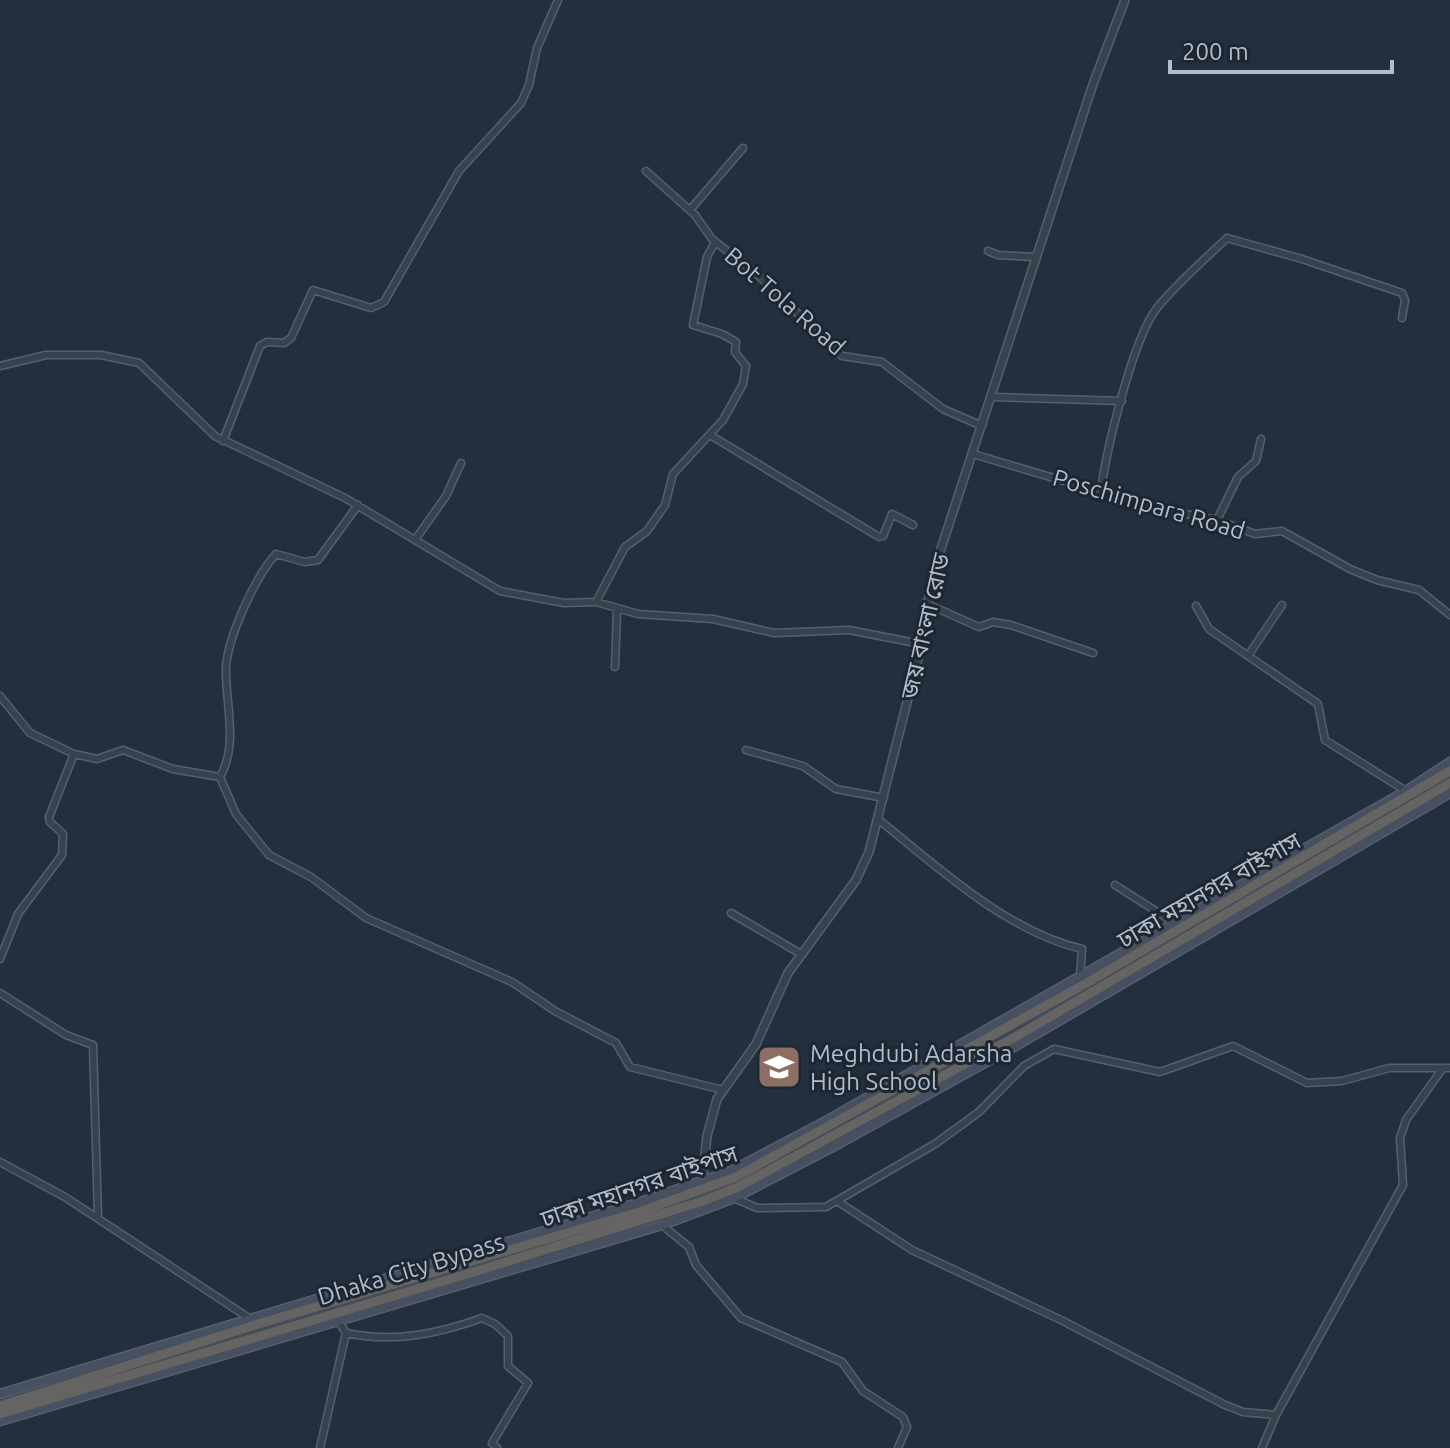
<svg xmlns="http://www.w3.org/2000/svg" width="1450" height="1448" font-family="Ubuntu,'Noto Sans Bengali',sans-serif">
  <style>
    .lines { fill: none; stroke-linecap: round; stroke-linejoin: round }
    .minor-casing { stroke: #565f6c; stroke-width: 9 }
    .tertiary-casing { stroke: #565f6c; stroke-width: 10 }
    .secondary-casing { stroke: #565f6c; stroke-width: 11 }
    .trunk-casing { stroke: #434c59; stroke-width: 12 }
    .minor { stroke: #38414e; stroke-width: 6 }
    .tertiary { stroke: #38414e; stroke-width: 7 }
    .secondary { stroke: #465061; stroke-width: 8 }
    .trunk { stroke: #656462; stroke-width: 9 }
    .labels { text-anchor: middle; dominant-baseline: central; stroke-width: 6; stroke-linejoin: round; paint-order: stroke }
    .street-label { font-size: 24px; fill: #b4bcc9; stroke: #1d2633 }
    .poi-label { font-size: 24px; fill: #b4bcc9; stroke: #1d2633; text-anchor: start }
  </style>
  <rect width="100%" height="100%" fill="#242f3e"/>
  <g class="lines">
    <g class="minor-casing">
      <path id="minor" d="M646 171 695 215 712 239 759 276 842 356 882 362 943 409 982 426
        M690 210 743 148
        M988 251 998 255 1036 257
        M0 366 46 355H101L139 363 215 436 345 498 500 591 564 603 596 602 638 614 713 619 774 633 849 630 921 644
        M993 397 1122 401
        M710 435 879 537 883 536 892 514 913 525
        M223 441 260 346 267 342 284 343 291 338 313 290 371 308 384 302 459 171 521 103 529 85 537 48 558 0
        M973 454 1155 508 1217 520 1255 534 1282 531 1350 569 1377 580 1419 590 1450 615
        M1101 491C1106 451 1133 338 1157 308 1175 285 1205 259 1227 238L1302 259 1402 293 1405 300 1402 318
        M1217 520 1238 477 1256 461 1261 439
        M415 540 446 496 461 463
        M596 602 625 547 647 531 665 505 673 474 723 420 743 384 746 366 735 352 736 342 722 334 693 325 707 257 715 242
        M925 603 979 627 993 622 1011 625 1093 653
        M1196 606 1209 629 1318 704 1325 740 1406 791
        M1248 656 1282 605
        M615 667 617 609
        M0 696 30 733 74 754 97 759 123 750 173 769 220 777 236 814 269 855 311 877 366 918 512 982 555 1011 616 1043 630 1067 723 1090
        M746 750 803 766 836 789 884 798
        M220 777C239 744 225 704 226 667 228 637 255 577 276 554L305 562 318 560 358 505
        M878 819C937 867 1008 932 1082 949L1080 976
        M1115 885 1173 922
        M731 913 801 954
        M0 959 18 914 62 855 63 834 50 822 49 817 74 754
        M0 993 66 1035 93 1045 98 1217
        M0 1162 65 1197 252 1320
        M734 1198 757 1208 826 1207 935 1144 979 1112 1024 1066 1054 1049 1160 1072 1233 1046 1307 1083 1342 1081 1389 1068H1450
        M837 1201 912 1250 1061 1320 1225 1405 1243 1412 1276 1415
        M662 1225 689 1247 696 1265 741 1318 842 1362 863 1391 903 1417 907 1427 898 1448
        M337 1319 346 1333C393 1343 438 1334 482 1318L495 1324 508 1336V1366L528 1383 492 1443 497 1448
        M320 1448 346 1333
        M1262 1448 1276 1415 1403 1185 1400 1138 1406 1120 1443 1068"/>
    </g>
    <g class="tertiary-casing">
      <path id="tertiary" d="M702 1183 707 1136 717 1099 756 1044 788 973 856 880 869 852 920 651 933 573 1093 84 1125 0"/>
    </g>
    <g class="secondary-casing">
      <path id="secondary" d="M0 1394 638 1203 731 1171 826 1121 1406 791 1450 762
        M0 1421 662 1225 734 1198 840 1143 1019 1044 1450 793"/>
    </g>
    <g class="trunk-casing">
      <path id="trunk" d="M0 1406 255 1325 642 1211 736 1177 1085 984 1450 771
        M0 1414 467 1274 700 1202 738 1187 1017 1036 1450 783"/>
    </g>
    <use href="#minor" class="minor"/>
    <use href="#tertiary" class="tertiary"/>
    <use href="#secondary" class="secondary"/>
    <use href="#trunk" class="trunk"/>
  </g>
  <defs>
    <g id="school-square" transform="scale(2.3)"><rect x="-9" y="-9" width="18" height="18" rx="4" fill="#8d6e63" stroke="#1d2633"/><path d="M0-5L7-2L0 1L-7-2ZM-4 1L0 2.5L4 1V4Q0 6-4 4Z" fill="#fff"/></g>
  </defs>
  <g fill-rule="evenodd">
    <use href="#school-square" x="779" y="1067"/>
  </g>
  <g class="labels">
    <g class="street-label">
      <text transform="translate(785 301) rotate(41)">Bot Tola Road</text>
      <text transform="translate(1149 504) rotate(16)">Poschimpara Road</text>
      <text transform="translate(925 626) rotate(-77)">জয় বাংলা রোড</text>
      <text transform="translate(1209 890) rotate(-30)">ঢাকা মহানগর বাইপাস</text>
      <text transform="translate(639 1186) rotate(-19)">ঢাকা মহানগর বাইপাস</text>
      <text transform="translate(411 1269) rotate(-17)">Dhaka City Bypass</text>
    </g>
    <g class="poi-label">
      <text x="810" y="1053">Meghdubi Adarsha<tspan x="810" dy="28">High School</tspan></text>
    </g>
  </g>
  <path d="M1170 60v12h222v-12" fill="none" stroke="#b4bcc9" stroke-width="4"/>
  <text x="1182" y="60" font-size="24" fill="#b4bcc9" stroke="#1d2633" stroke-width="6" paint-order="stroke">200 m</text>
</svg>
